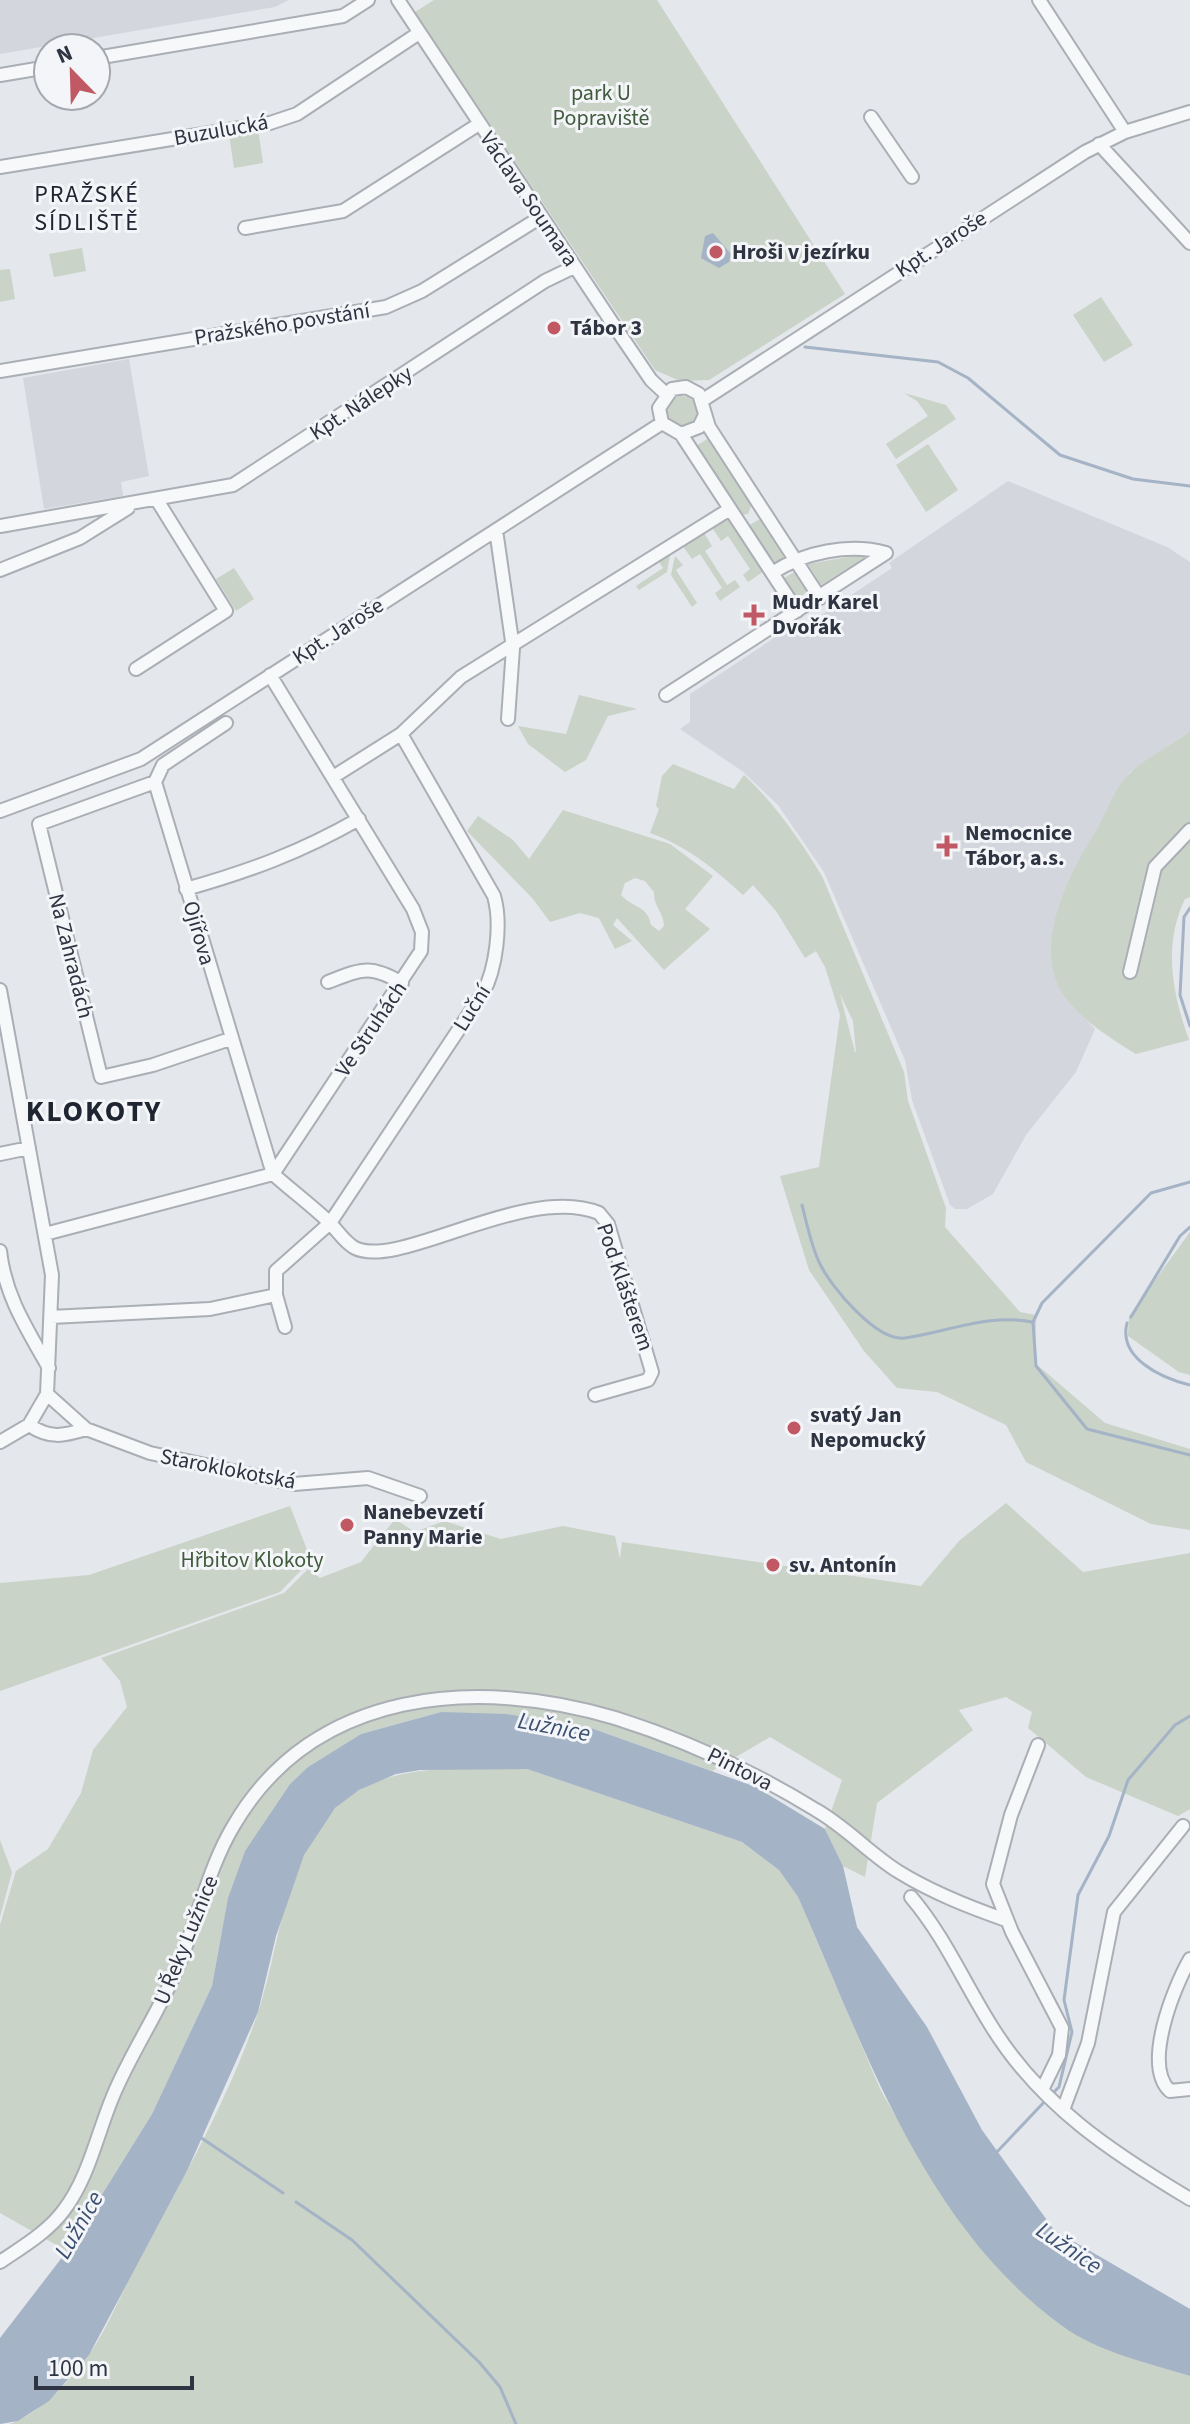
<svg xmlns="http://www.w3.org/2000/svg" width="1190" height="2424" font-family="'Source Sans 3',sans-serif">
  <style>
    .built { fill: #d3d6dc }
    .green { fill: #c9d3c7; fill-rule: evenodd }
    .water { fill: #a4b3c6 }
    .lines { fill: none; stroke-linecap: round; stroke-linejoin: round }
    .stream { stroke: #a4b3c6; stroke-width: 3 }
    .minor-casing { stroke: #aaaeb5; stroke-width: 16 }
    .minor { stroke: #f7f8f9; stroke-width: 12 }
    .poi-dot { fill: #c05963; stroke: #f4f5f8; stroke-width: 3 }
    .labels { text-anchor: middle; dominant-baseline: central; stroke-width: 6; stroke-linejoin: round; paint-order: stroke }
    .park-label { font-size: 22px; fill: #415b3d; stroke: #f4f5f8 }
    .street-label { font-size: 22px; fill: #2e3441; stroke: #f4f5f8 }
    .poi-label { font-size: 22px; font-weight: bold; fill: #2e3441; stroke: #f4f5f8; text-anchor: start }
    .neighbourhood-label { font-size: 24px; letter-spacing: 2px; fill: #202532; stroke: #f4f5f8 }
    .water-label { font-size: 24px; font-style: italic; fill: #3c5171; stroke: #f4f5f8 }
    .district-label { font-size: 30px; font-weight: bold; letter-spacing: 2px; fill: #202532; stroke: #f4f5f8 }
  </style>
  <rect width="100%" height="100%" fill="#e4e7eb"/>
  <path class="built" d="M0 0H289L275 7 0 54Z
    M129 359 149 476 121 482 123 496 44 509 23 378Z
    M1008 481 1167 547 1190 562V731L1129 773 1105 816 1065 997 1095 1029 1076 1072 1026 1135 993 1194 967 1209H955L950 1205 912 1100 905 1060 824 872 778 805 742 771 680 729 690 722V694L795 624 800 629 892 568 889 563Z"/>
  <path class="green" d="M434 0H657L845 294 709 380 680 381 655 370 415 12Z
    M258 129 263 163 234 168 229 134Z
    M82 248 86 271 54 277 49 254Z
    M10 269 15 299 0 302V270Z
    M1101 297 1133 345 1104 362 1073 315Z
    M904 393 946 405 956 419 896 459 886 444 928 416 917 401Z
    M667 411a15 15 0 1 1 30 0a15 15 0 1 1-30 0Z
    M710 437 752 503 748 514 741 515 695 447Z
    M928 444 958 490 926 512 896 465Z
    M728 515 764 571 748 582 743 575 750 569 728 536 721 541 711 526Z
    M762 518 785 554 782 560 770 564 746 527Z
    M703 531 712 546 705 551 727 585 735 580 740 587 720 601 715 593 722 588 700 554 692 559 682 545Z
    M865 554 868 555 821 585 808 564Z
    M670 555 667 572 639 590 636 586 663 568 658 560Z
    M675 556 683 565 676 570 697 603 692 607 671 575Z
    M234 568 254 599 236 611 216 579Z
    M796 571 807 591 798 600 781 580Z
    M579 695 637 709 608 716 586 760 565 772 528 744 518 726 566 734Z
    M1190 731V897L1185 899C1163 944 1172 993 1189 1040L1136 1054C1110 1038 1084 1022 1065 997 1030 949 1069 873 1096 831 1107 813 1114 788 1130 773 1148 756 1171 746 1190 731Z
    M673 764 734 789 744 775C775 804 800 840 822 876L904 1072 908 1101 946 1208 945 1227 1020 1312 1036 1315 1035 1363 1105 1423 1190 1449V1530L1151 1524 1026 1462 1006 1425 937 1392 897 1388 864 1351 809 1270 780 1176 819 1167 840 1015 825 967 816 951 805 958 776 911 753 885 743 895C715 869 687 846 650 833L659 809 656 806 662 776ZM840 994 853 1021 856 1052H855Z
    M563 810 670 844 713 876 685 909 710 929 664 970 617 918 613 925 632 941 615 949 599 918 580 913 550 922 533 899 467 831 478 816 513 840 529 859ZM635 878 645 881 654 892C653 906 664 913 664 926L659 931 651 925C648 906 633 908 621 895L625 883Z
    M1190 1232V1375L1179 1372 1128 1336 1129 1316Z
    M1006 1503 1083 1572 1190 1553V1809L1178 1816 1086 1777 1028 1728 1032 1712 1006 1697 959 1710 973 1730 877 1803 865 1877 843 1866 825 1829 842 1780 770 1737 712 1771 591 1728 441 1712 361 1734 308 1767 290 1784 245 1851 228 1899 212 1986 152 2114 67 2251 0 2213V1925L16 1871 48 1849 81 1793 93 1750 127 1707 120 1681 101 1658 284 1593 308 1569 320 1578 361 1562 395 1519 415 1532 444 1521 501 1539 563 1526 615 1536 620 1559 622 1542 921 1586 959 1541Z
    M290 1506 311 1560 280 1592 0 1691V1583L89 1575Z
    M466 1767 527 1769 742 1842 779 1870 798 1897 881 2091 944 2199 1128 2357 1190 2376V2424H10C42 2412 66 2384 87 2357 107 2331 120 2295 136 2266 179 2186 234 2090 261 2003 281 1939 285 1858 336 1807 372 1773 420 1770 466 1767Z
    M0 1840 12 1872 0 1917Z"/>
  <path class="water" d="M713 233 731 254 729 262 719 268 701 258 705 236Z
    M441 1712 506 1714 591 1728 756 1787 825 1829 843 1866 857 1927 927 2027 982 2130 1054 2230 1190 2309V2376C1148 2363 1097 2352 1061 2325 922 2223 865 2048 798 1897L779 1870 742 1842 527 1769 420 1770 396 1774 359 1790 335 1808 304 1855 276 1936 258 2012 187 2171 89 2355 49 2401 18 2421 0 2424V2338L67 2251 152 2114 212 1986 228 1898 245 1851 290 1784 308 1767 361 1734Z"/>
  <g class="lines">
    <path class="stream" d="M805 347 938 362 968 378 1060 455 1133 479 1190 486
      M1190 908 1184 917 1180 995 1190 1026
      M1190 1182 1151 1193 1042 1303 1033 1322 1036 1366 1087 1429 1190 1455
      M802 1205C807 1224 811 1246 820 1264 831 1287 877 1342 905 1338 947 1332 989 1313 1032 1322
      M1131 1317 1180 1236 1190 1227
      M1127 1323C1118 1358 1161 1378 1190 1385
      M1052 2094 1059 2087 1072 2032 1064 2000 1078 1895 1109 1836 1128 1780 1175 1725 1190 1716
      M200 2137 283 2193
      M995 2154 1047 2099
      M296 2202 352 2240 479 2362 500 2387 516 2424"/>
    <g class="minor-casing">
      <path id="minor" d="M398 0 617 330 651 380 666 394
        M1039 0 1125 132
        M96 58 343 16 368 0
        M0 75 48 67
        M871 117 912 177
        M1099 144 1190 243
        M0 167 270 123 297 114 419 33
        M245 228 343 211 479 124
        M0 371 386 307 422 291 541 217
        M703 400 1085 152 1125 132 1190 112
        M705 415 699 427 681 434 662 423 659 408 672 389 686 387 699 394 709 427 820 598
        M681 434 797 611
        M0 526 233 485 545 281 574 267
        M496 530 513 648 508 719
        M0 570 80 538 128 508
        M772 573C804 552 849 543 886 553
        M136 669 226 611 157 500
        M666 695 886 553
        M226 723 163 765 155 782 273 1174
        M333 777 401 734 461 677 730 509
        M155 782 39 824 101 1077 153 1065 230 1039
        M0 811 141 759 662 423
        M186 889C250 871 301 852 359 819
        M1130 972 1155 867 1190 830
        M328 982C362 969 370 964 402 983
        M0 990 52 1275 47 1394 29 1425 0 1442
        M0 1154 29 1148
        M273 1174C291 1190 311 1205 329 1222 337 1230 345 1243 355 1248 400 1270 526 1183 599 1213L608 1224 652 1372 648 1380 595 1395
        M45 1234 273 1174 421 951 422 932 413 909 270 675
        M0 1251C5 1296 27 1329 49 1368
        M276 1295 285 1327
        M51 1317 210 1309 276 1295V1271L330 1223 483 993C496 969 502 924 494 896L401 734
        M47 1394 86 1429 150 1453 294 1484 368 1478 420 1496
        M29 1425C50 1439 63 1436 86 1429
        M1038 1745 1011 1815 993 1884 1012 1932 1062 2028 1059 2055 1042 2090
        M911 1897C945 1937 964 1983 992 2027 1041 2106 1113 2153 1190 2199
        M1190 1959C1174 1987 1142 2065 1170 2091L1190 2089
        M1063 2110 1088 2043 1114 1912 1183 1826
        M0 2262C22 2247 48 2232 64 2210 89 2177 97 2134 113 2096 131 2052 160 2011 178 1966 198 1920 208 1868 234 1825 314 1688 478 1677 615 1718 685 1740 754 1772 816 1810 846 1827 870 1854 899 1872 933 1893 969 1907 1006 1920"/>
    </g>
    <use href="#minor" class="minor"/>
  </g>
  <g class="poi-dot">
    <circle cx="716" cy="252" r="8"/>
    <circle cx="554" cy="328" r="8"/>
    <path d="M750 603h8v8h8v8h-8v8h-8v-8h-8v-8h8z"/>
    <path d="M943 834h8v8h8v8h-8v8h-8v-8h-8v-8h8z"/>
    <circle cx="794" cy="1428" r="8"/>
    <circle cx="347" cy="1525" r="8"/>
    <circle cx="773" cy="1565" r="8"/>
  </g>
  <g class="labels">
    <g class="park-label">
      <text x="601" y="93">park U<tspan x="601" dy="25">Popraviště</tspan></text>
      <text x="252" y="1560">Hřbitov Klokoty</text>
    </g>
    <g class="street-label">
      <text transform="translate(221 130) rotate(-10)">Buzulucká</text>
      <text transform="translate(529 199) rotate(56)">Václava Soumara</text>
      <text transform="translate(941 244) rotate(-33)">Kpt. Jaroše</text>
      <text transform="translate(282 324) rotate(-9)">Pražského povstání</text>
      <text transform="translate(361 403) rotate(-33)">Kpt. Nálepky</text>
      <text transform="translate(338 631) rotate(-33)">Kpt. Jaroše</text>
      <text transform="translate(199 933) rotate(74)">Ojířova</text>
      <text transform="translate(71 956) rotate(76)">Na Zahradách</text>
      <text transform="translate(472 1008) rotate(-58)">Luční</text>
      <text transform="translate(371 1029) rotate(-56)">Ve Struhách</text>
      <text transform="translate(625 1287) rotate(71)">Pod Klášterem</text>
      <text transform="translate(228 1469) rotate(11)">Staroklokotská</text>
      <text transform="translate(740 1769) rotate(27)">Pintova</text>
      <text transform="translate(186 1940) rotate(-68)">U Řeky Lužnice</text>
    </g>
    <g class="poi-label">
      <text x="732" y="252">Hroši v jezírku</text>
      <text x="570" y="328">Tábor 3</text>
      <text x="772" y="602">Mudr Karel<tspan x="772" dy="25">Dvořák</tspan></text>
      <text x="965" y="833">Nemocnice<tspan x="965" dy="25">Tábor, a.s.</tspan></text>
      <text x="810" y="1415">svatý Jan<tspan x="810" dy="25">Nepomucký</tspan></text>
      <text x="363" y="1512">Nanebevzetí<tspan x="363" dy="25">Panny Marie</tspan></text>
      <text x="789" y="1565">sv. Antonín</text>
    </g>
    <g class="neighbourhood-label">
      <text x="87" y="194">PRAŽSKÉ<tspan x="87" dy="28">SÍDLIŠTĚ</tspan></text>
    </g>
    <g class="water-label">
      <text transform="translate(554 1727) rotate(11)">Lužnice</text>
      <text transform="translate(79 2225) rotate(-60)">Lužnice</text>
      <text transform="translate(1069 2248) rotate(34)">Lužnice</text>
    </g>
    <g class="district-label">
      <text x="94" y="1111">KLOKOTY</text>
    </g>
  </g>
  <g transform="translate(72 72) rotate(337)"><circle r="38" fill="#f4f5f8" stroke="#a5a8af" stroke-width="2"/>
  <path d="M0-6L14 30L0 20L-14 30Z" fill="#c05963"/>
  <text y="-12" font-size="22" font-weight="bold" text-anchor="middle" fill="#2e3441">N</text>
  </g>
  <path d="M36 2376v12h156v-12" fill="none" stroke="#2e3441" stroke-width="4"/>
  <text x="48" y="2376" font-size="24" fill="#2e3441" stroke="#f4f5f8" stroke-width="6" paint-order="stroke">100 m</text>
</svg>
